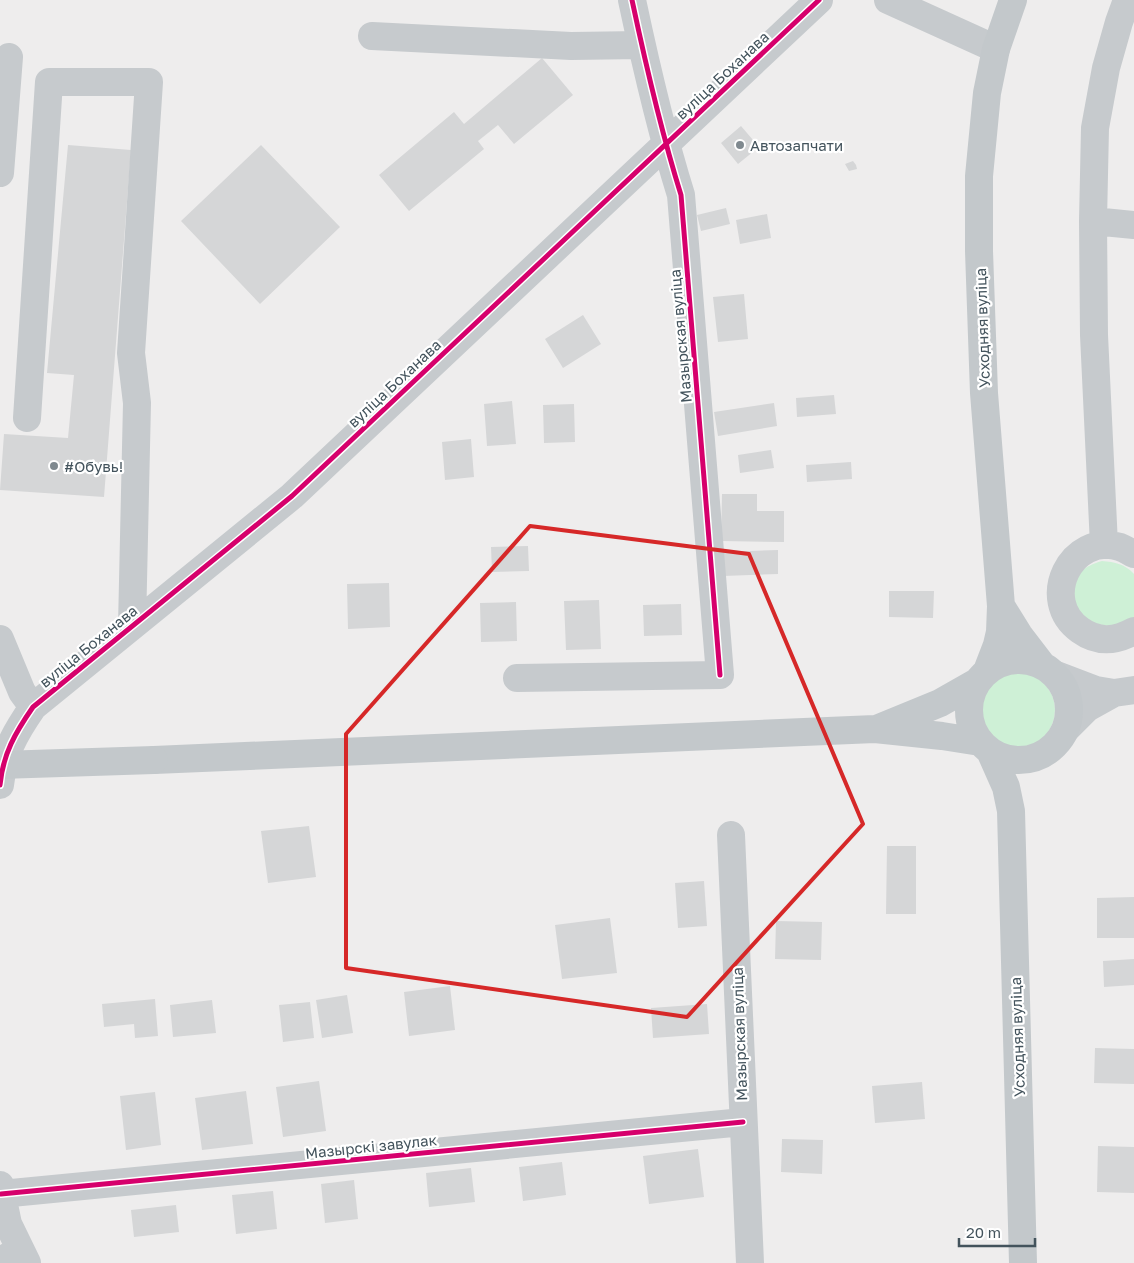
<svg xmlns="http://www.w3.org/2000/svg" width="1134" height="1263" font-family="'Golos Text',sans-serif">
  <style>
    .green { fill: #cef0d6 }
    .building { fill: #d5d6d7 }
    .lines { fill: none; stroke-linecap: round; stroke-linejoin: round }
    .minor { stroke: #c6cacd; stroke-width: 28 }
    .major { stroke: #c3c8cb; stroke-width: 28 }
    .major-bridge { stroke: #c3c8cb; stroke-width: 28 }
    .cycleway-casing { stroke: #fff; stroke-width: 8 }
    .cycleway { stroke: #d6006c; stroke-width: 5 }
    .marked { fill: none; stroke: #d62828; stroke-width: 4; stroke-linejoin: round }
    .poi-dot { fill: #7f898f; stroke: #fff; stroke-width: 2 }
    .labels { text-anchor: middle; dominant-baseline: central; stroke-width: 4.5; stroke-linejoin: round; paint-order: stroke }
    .street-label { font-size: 15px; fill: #43535c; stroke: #fff }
    .poi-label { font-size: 15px; fill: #43535c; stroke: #fff; text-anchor: start }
  </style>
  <rect width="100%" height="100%" fill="#eeeded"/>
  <path class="green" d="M1102 561C1115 562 1125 564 1134 574V618L1121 629 1079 620 1071 589C1081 571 1082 567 1102 561Z
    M979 710a38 38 0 1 1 76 0a38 38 0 1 1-76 0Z"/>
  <path class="building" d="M542 58 573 95 514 144 498 125 478 141 484 149 409 211 379 175 454 112 464 124Z
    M741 126 759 147 738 164 721 143Z
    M68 145 131 150 104 497 0 490 4 434 68 438 74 375 47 373Z
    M261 145 340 227 260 304 181 221Z
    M853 161 856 165 857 169 849 171 845 164Z
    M726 208 730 224 701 231 697 215Z
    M767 214 771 238 740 244 736 220Z
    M744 294 748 339 718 342 713 297Z
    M583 315 601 344 563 368 545 339Z
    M834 395 836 414 797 417 796 398Z
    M512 401 516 444 487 446 484 404Z
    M774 403 777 426 718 436 714 412Z
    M574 404 575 442 544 443 543 405Z
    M471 439 474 477 445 480 442 442Z
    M771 450 774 468 740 473 738 455Z
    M851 462 852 479 807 482 806 465Z
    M722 494H757V511H784V542L721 541Z
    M528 546 529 571 492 572 491 547Z
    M778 550V574L723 576 722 552Z
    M389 583 390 627 348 629 347 584Z
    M889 591H934L933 618 889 617Z
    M599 600 601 649 566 650 564 601Z
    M516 602 517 641 481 642 480 603Z
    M681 604 682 635 644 636 643 605Z
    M309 826 316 877 268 883 261 831Z
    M887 846H916V914H886Z
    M704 881 707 926 678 928 675 883Z
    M1134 897V938H1097V898Z
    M610 918 617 973 562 979 555 925Z
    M776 921 822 922 821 960 775 959Z
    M1134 959V985L1104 987 1103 961Z
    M450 986 455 1030 409 1036 404 992Z
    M347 995 353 1033 322 1038 316 1000Z
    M155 999 158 1036 135 1038 134 1024 104 1027 102 1004Z
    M212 1000 216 1033 173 1037 170 1005Z
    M310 1002 314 1038 283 1042 279 1005Z
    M707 1004 709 1034 653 1038 651 1008Z
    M1095 1048 1134 1049V1084L1094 1083Z
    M319 1081 326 1131 283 1137 276 1087Z
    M922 1082 925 1119 875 1123 872 1086Z
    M246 1091 253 1144 202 1150 195 1098Z
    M155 1092 161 1145 126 1150 120 1096Z
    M782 1139 823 1140 822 1174 781 1172Z
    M1098 1146 1134 1147V1193L1097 1192Z
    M698 1149 704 1197 649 1204 643 1156Z
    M562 1162 566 1195 523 1201 519 1167Z
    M471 1168 475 1202 429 1207 426 1173Z
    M354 1180 358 1219 325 1223 321 1184Z
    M273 1191 277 1229 236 1234 232 1195Z
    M176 1205 179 1232 134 1237 131 1210Z"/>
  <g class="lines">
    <path class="minor" d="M888 0 996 49
      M372 36 571 46 641 45
      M0 173 9 57
      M1093 221 1134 225
      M27 418 49 82H149L131 353 137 403 132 626
      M1104 545 1094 335 1093 221 1095 128 1106 68 1119 22 1127 0
      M1134 554C1130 552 1125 549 1120 547 1071 532 1038 600 1080 630 1098 643 1116 641 1134 631
      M0 639 22 692 33 707
      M1054 674 1096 690 1114 693 1134 690
      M517 678 720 675 681 195C661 131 646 66 632 0
      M1066 729 1087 708 1114 693
      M0 785C3 754 15 733 33 707L292 496 819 0
      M731 835 750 1263
      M0 1185 8 1224 27 1263
      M1 1194 743 1122
      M0 1261 20 1250"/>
    <path class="major" d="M1001 606 1019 635 1042 665
      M969 710a50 50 0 1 1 100 0a50 50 0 1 1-100 0Z
      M987 671 997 645 1000 632 1001 606 984 393 979 251V176L987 93 996 49 1013 0
      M879 728 940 703 977 682
      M990 751 1006 787 1011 811 1023 1263
      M154 760 875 729 942 736 980 742"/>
    <path class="major-bridge" d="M0 765 154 760"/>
    <g class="cycleway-casing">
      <path id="cycleway" d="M632 0C646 66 661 131 681 195L720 675
        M0 785C3 754 15 733 33 707L292 496 819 0
        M1 1194 743 1122"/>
    </g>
    <use href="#cycleway" class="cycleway"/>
  </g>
  <path class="marked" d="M530 526 749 554 863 824 687 1017 346 968V734Z"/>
  <g class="poi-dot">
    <circle cx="740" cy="145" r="5"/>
    <circle cx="54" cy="466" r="5"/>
  </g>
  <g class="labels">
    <g class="street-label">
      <text transform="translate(722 75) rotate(-43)">вуліца Боханава</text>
      <text transform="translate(982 328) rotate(-92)">Усходняя вуліца</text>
      <text transform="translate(680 336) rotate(-95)">Мазырская вуліца</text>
      <text transform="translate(394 383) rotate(-43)">вуліца Боханава</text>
      <text transform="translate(88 646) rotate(-39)">вуліца Боханава</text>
      <text transform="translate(739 1034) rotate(-92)">Мазырская вуліца</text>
      <text transform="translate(1017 1037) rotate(-92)">Усходняя вуліца</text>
      <text transform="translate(371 1146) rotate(-6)">Мазырскі завулак</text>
    </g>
    <g class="poi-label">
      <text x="750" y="145">Автозапчати</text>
      <text x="64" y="466">#Обувь!</text>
    </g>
  </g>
  <path d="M959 1238v8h76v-8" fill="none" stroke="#43535c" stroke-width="2.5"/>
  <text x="966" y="1238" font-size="15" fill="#43535c" stroke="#ffffff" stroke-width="4" paint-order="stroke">20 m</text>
</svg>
